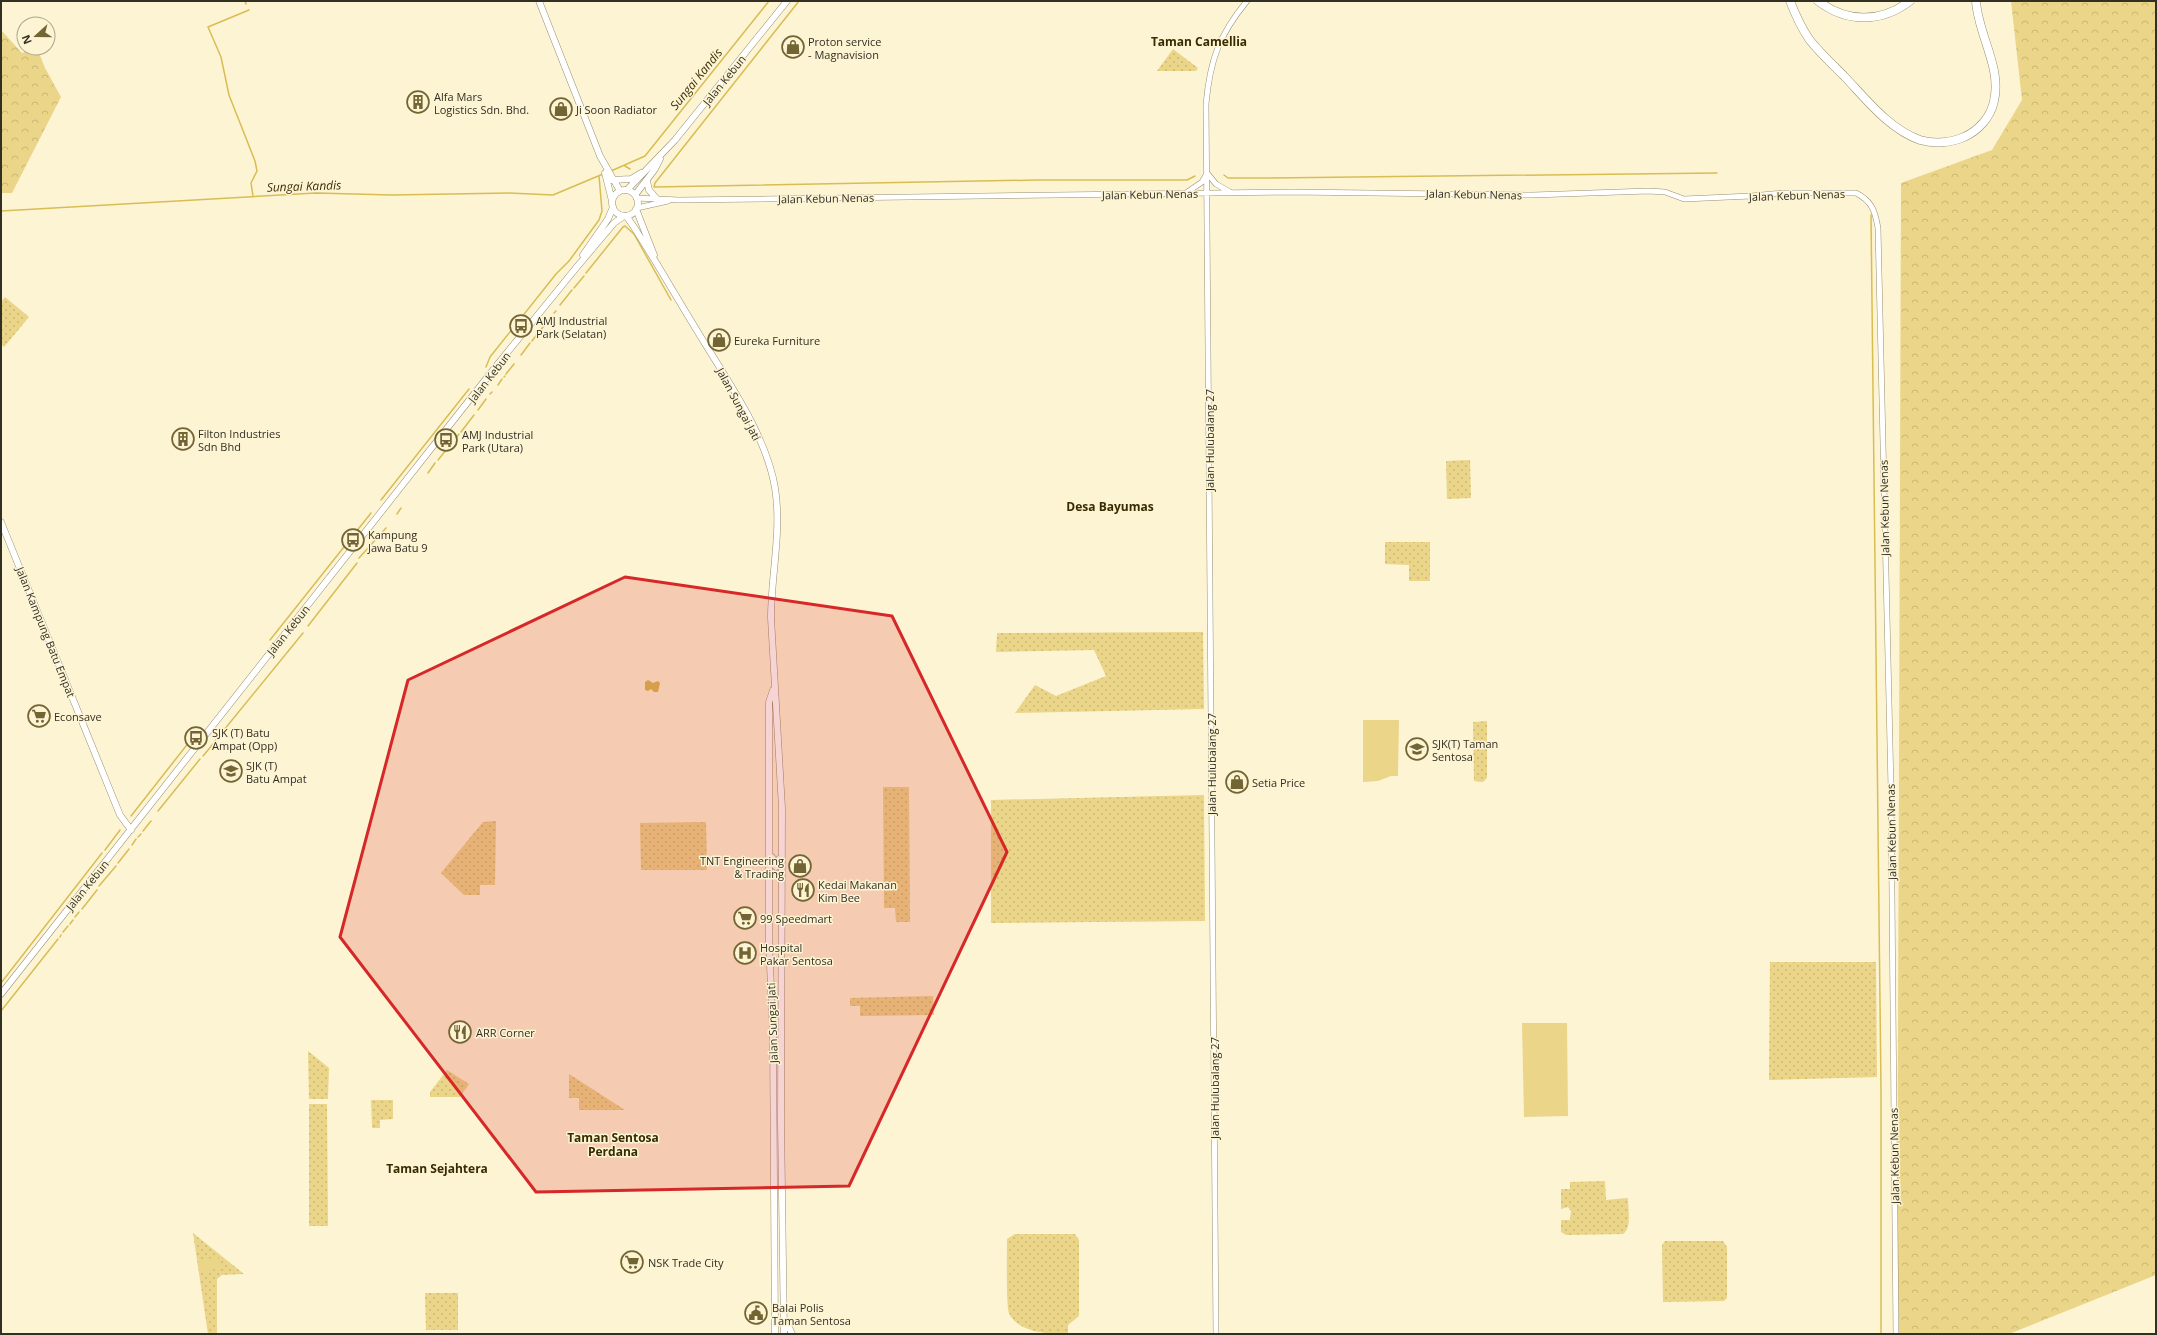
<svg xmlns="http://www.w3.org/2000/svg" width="2157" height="1335" font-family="'Open Sans',sans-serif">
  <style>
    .grass { fill: url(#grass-dots) }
    .forest { fill: url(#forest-crowns) }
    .pitch { fill: #ead589 }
    .water { fill: #d8bd53 }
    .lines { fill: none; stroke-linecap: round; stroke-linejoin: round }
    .stream { stroke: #d8bd53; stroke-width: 1.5 }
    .minor-casing { stroke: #978f72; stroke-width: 6 }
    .major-casing { stroke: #978f72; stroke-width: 7 }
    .highway-casing { stroke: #978f72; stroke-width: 9 }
    .minor { stroke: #fff; stroke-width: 5 }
    .major { stroke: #fff; stroke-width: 6 }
    .highway { stroke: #fff; stroke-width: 8 }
    .marked { fill: #d62828; fill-opacity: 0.2; stroke: #d62828; stroke-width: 3; stroke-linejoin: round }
    .labels { text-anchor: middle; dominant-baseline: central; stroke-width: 3; stroke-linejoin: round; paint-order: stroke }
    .poi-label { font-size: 11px; fill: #322f23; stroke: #fdf4d4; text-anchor: start }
    .street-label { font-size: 11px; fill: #322f23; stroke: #fdf4d4 }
    .neighbourhood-label { font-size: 12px; font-weight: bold; fill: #372c01; stroke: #fdf4d4 }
    .water-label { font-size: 12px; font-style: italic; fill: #3a2e00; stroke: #fdf4d4 }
  </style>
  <defs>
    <pattern id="grass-dots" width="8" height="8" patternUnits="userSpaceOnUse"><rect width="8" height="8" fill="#ead589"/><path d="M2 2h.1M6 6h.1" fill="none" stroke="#c9b776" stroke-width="1.8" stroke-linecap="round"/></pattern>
    <pattern id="forest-crowns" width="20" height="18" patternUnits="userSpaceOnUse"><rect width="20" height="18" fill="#ead589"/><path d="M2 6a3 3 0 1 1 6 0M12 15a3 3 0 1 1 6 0" fill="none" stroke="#c9b776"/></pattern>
  </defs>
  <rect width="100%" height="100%" fill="#fdf4d4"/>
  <path class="grass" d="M1173 49 1198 68 1196 71H1157Z
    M5 297 29 317 4 347 1 344V302Z
    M1470 460 1471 498 1447 499 1446 461Z
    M1385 542H1430V581H1409V565L1385 564Z
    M1203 632 1204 709 1015 713 1035 685 1056 696 1106 676 1094 650 996 652 997 633Z
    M1487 721V778L1483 782 1474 781 1473 722Z
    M883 787H909L910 922H896L895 908H884Z
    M1204 795 1205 921 991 923V800Z
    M496 821 495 885H480V895H464L441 873 483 822Z
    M706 822 707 870H641L640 823Z
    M1770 962H1876L1877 1077 1769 1080Z
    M933 996 934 1015 860 1016V1006H850V998Z
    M308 1051 329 1068 328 1099H309Z
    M447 1070 469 1084 460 1097H430V1092Z
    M569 1074 625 1110H579V1098H569Z
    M371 1100H393V1119L380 1120V1128H372Z
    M309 1104H327L328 1226H309Z
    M1605 1181 1606 1200 1628 1198C1628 1209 1632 1228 1623 1234L1566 1235 1561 1232V1220H1570L1571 1211 1568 1207 1561 1209V1189H1570V1182Z
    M193 1233 244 1274 222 1275 217 1279V1334H208Z
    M1015 1234H1075L1079 1240V1316L1068 1325V1334C1050 1334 1018 1333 1009 1313 1006 1306 1007 1251 1007 1239Z
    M1665 1241H1723L1727 1247V1298L1724 1301 1663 1302 1662 1245Z
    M425 1293H458V1330H426Z"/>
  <path class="forest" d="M2011 1H2156V1275L2009 1334H1897L1901 183 1992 150 2022 100Z
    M1 30 22 53 37 48 45 68 61 97 12 193H1Z"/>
  <path class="pitch" d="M1363 720H1399L1398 776H1391L1378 781 1363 782Z
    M1522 1023H1567L1568 1116 1524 1117Z
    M218 1257 220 1268 200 1272 198 1261Z"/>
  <path class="water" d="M648 680 653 683 658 681 660 683 658 692H654L651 689 648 691 645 690V682Z"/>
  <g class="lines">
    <path class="stream" d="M245 1 246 4
      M799 1 655 183 654 187 1037 180H1187L1195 176
      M249 10 208 27 221 57 229 95 255 161 257 171 251 183 253 196
      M625 166 630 169
      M611 171 645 156 769 1
      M1224 175 1228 178H1266L1717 173
      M1 211 316 193 392 195 509 193 553 195 603 174
      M1871 215 1881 1090V1334
      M586 273 623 227 625 226 634 234 671 300
      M574 288 584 276
      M560 305 572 290
      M554 313 556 311
      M540 331 549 319
      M532 341 538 333
      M521 355 530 343
      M486 367 490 357 556 274 569 261 599 220 602 211 599 176
      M506 374 514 364
      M504 377 505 376
      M498 385 502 379
      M490 394 492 392
      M478 410 486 399
      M461 432 474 415
      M438 460 459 434
      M428 473 435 463
      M381 500 469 389
      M397 514 401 508
      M359 558 386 528
      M308 626 357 563
      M270 640 371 513
      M215 741 303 633
      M203 756 213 744
      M158 811 200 759
      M131 816 197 732
      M143 831 151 821
      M138 837 141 834
      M132 845 136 839
      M105 850 120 830
      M118 863 129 849
      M99 886 116 866
      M82 909 97 890
      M75 917 79 912
      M70 924 73 920
      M63 932 68 926
      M60 937 61 935
      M1 983 102 853
      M1 1011 58 939"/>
    <g class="minor-casing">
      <path id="minor" d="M1207 173 1216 184 1230 192
        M1186 193 1202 182 1206 175
        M636 198 679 200 1294 192 1533 195 1648 191 1665 192 1684 199 1751 196 1782 193H1856C1872 201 1875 211 1878 228L1891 788 1896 1334
        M637 208 668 201
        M1216 1334 1206 104C1210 60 1219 35 1247 1"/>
    </g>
    <g class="major-casing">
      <path id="major" d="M539 1 600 156 620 191
        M605 173 612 201
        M612 180 631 179 641 173
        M647 181 649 190 656 198
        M627 190 675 140 787 1
        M612 203a13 13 0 1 1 26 0a13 13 0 1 1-26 0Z
        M635 195 655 169 660 159
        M636 209 654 255
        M626 216C635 227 641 239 649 251 665 277 680 303 696 329 724 376 766 433 775 488 782 531 771 575 771 618L782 808 781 1122 784 1334
        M583 255 608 219 613 207
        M1 522 120 815 131 830
        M773 690 769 702V942L773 1033 775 1334
        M772 857 773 864 776 867 779 859
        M1 994 493 370 576 268 614 223 624 216
        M787 1323 792 1334"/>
    </g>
    <g class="highway-casing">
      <path id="highway" d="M1790 1C1795 14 1801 27 1809 39 1819 52 1832 64 1844 76 1866 99 1889 129 1920 140 1934 144 1951 143 1964 137 1978 131 1991 117 1994 101 2002 67 1978 35 1976 1
        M1818 1C1847 23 1881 23 1910 1"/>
    </g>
    <use href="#minor" class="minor"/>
    <use href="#major" class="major"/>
    <use href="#highway" class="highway"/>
  </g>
  <path class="marked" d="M625 577 892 616 1007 852 849 1186 536 1192 340 937 408 680Z"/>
  <defs>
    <g id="shop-ring" transform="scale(1.15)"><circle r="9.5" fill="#fdf4d4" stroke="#736533" stroke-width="1.5"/><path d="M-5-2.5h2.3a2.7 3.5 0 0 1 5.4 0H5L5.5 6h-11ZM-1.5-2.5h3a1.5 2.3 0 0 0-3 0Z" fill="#736533"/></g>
    <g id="building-ring" transform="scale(1.15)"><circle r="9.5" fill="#fdf4d4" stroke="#736533" stroke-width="1.5"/><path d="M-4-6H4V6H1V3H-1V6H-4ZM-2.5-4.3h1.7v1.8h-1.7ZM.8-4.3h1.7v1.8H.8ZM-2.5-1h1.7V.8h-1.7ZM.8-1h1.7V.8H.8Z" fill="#736533"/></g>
    <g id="bus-ring" transform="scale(1.15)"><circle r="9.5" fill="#fdf4d4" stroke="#736533" stroke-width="1.5"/><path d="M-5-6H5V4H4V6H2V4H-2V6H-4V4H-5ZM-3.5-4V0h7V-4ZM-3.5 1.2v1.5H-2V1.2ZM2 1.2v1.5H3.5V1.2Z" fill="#736533"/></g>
    <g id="supermarket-ring" transform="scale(1.15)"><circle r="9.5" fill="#fdf4d4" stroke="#736533" stroke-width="1.5"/><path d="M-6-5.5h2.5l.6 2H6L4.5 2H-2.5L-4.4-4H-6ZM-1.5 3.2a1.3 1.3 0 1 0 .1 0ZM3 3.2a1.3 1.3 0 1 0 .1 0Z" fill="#736533"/></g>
    <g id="school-ring" transform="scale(1.15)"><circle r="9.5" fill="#fdf4d4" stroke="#736533" stroke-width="1.5"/><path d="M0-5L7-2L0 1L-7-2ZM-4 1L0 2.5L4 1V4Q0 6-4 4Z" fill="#736533"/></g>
    <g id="restaurant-ring" transform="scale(1.15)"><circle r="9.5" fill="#fdf4d4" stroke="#736533" stroke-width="1.5"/><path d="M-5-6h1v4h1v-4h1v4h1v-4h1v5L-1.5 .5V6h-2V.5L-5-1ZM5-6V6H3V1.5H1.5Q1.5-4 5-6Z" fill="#736533"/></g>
    <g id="hospital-ring" transform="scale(1.15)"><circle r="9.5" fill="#fdf4d4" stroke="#736533" stroke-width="1.5"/><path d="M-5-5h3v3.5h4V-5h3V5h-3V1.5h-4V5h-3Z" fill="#736533"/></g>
    <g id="civic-ring" transform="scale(1.15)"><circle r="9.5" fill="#fdf4d4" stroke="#736533" stroke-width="1.5"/><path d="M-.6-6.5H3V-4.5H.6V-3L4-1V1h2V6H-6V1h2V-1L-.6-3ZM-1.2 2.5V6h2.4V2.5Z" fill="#736533"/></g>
  </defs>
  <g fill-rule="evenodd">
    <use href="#shop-ring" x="793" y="47"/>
    <use href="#building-ring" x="418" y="102"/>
    <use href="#shop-ring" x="561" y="109"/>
    <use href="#bus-ring" x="521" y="326"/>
    <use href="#shop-ring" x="719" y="340"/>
    <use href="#building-ring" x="183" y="439"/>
    <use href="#bus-ring" x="446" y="440"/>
    <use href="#bus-ring" x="353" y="540"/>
    <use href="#supermarket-ring" x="39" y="716"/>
    <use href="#bus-ring" x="196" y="738"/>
    <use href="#school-ring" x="1417" y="749"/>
    <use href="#school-ring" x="231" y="771"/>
    <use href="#shop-ring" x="1237" y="782"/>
    <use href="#shop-ring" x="800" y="866"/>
    <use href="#restaurant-ring" x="803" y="890"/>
    <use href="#supermarket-ring" x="745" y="918"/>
    <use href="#hospital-ring" x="745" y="953"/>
    <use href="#restaurant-ring" x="460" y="1032"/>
    <use href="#supermarket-ring" x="632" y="1262"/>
    <use href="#civic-ring" x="756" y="1313"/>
  </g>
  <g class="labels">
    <g class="poi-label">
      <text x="808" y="41">Proton service<tspan x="808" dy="13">- Magnavision</tspan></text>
      <text x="434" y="96">Alfa Mars<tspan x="434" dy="13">Logistics Sdn. Bhd.</tspan></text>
      <text x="576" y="109">Ji Soon Radiator</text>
      <text x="536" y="320">AMJ Industrial<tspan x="536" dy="13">Park (Selatan)</tspan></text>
      <text x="734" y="340">Eureka Furniture</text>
      <text x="198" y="433">Filton Industries<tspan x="198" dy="13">Sdn Bhd</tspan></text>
      <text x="462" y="434">AMJ Industrial<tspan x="462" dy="13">Park (Utara)</tspan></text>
      <text x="368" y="534">Kampung<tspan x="368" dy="13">Jawa Batu 9</tspan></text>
      <text x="54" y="716">Econsave</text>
      <text x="212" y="732">SJK (T) Batu<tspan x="212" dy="13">Ampat (Opp)</tspan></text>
      <text x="1432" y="743">SJK(T) Taman<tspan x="1432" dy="13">Sentosa</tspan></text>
      <text x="246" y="765">SJK (T)<tspan x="246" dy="13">Batu Ampat</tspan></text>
      <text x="1252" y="782">Setia Price</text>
      <text x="784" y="860" text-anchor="end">TNT Engineering<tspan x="784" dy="13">&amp; Trading</tspan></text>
      <text x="818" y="884">Kedai Makanan<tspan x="818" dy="13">Kim Bee</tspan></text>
      <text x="760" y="918">99 Speedmart</text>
      <text x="760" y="947">Hospital<tspan x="760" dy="13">Pakar Sentosa</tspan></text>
      <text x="476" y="1032">ARR Corner</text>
      <text x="648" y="1262">NSK Trade City</text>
      <text x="772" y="1307">Balai Polis<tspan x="772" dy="13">Taman Sentosa</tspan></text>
    </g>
    <g class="street-label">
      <text transform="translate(724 80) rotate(-51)">Jalan Kebun</text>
      <text transform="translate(1150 194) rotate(-1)">Jalan Kebun Nenas</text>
      <text transform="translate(1474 194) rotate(1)">Jalan Kebun Nenas</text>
      <text transform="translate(1797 195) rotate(-2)">Jalan Kebun Nenas</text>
      <text transform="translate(826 198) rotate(-1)">Jalan Kebun Nenas</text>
      <text transform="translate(489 377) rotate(-52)">Jalan Kebun</text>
      <text transform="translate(739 404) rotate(62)">Jalan Sungai Jati</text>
      <text transform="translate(1209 440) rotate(-90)">Jalan Hulubalang 27</text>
      <text transform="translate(1884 508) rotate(-91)">Jalan Kebun Nenas</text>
      <text transform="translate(288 630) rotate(-51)">Jalan Kebun</text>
      <text transform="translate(46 632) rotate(68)">Jalan Kampung Batu Empat</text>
      <text transform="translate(1211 764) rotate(-90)">Jalan Hulubalang 27</text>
      <text transform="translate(1891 832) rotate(-91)">Jalan Kebun Nenas</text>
      <text transform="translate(87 885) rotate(-51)">Jalan Kebun</text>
      <text transform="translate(772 1023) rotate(-92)">Jalan Sungai Jati</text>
      <text transform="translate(1214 1088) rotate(-90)">Jalan Hulubalang 27</text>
      <text transform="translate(1894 1156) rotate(-91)">Jalan Kebun Nenas</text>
    </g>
    <g class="neighbourhood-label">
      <text x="1199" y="41">Taman Camellia</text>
      <text x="1110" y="506">Desa Bayumas</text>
      <text x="613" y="1137">Taman Sentosa<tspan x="613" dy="14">Perdana</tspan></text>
      <text x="437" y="1168">Taman Sejahtera</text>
    </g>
    <g class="water-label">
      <text transform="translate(696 79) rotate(-51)">Sungai Kandis</text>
      <text transform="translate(304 186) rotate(-2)">Sungai Kandis</text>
    </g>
  </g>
  <rect width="2157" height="1335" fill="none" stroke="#322f23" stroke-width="4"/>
  <g transform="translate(36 36) rotate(249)"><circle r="19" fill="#fdf4d4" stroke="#aca58d"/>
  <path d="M0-3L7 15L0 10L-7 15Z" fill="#736533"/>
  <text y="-6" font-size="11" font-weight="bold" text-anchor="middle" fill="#322f23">N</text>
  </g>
</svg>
